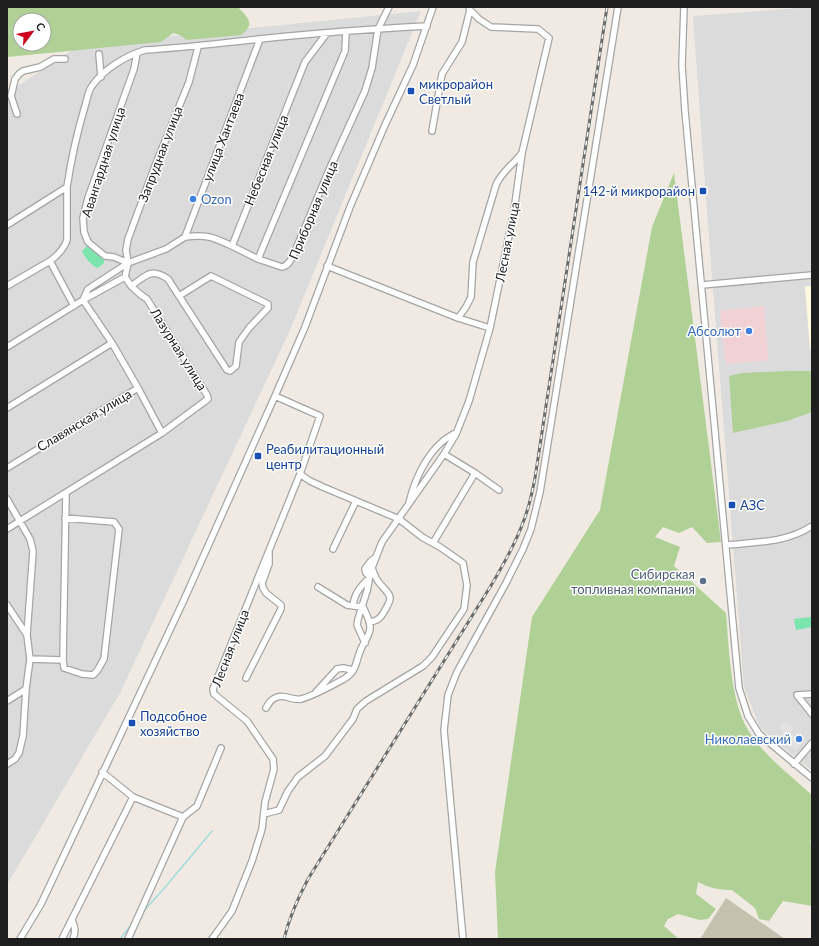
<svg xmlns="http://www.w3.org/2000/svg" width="819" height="946" font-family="Lato,sans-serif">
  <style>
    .residential { fill: #dcdbdb }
    .commercial { fill: #f2d1d4 }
    .education { fill: #fffadd }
    .construction { fill: #c5c1ae }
    .forest { fill: #afd195; fill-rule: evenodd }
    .pitch { fill: #7ce4ad }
    .parking { fill: #e2e2e2 }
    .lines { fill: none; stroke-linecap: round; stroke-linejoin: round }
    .stream { stroke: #a1dbe0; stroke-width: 1.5 }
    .minor-casing { stroke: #a5a5a5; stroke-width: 8 }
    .minor { stroke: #fff; stroke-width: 5.5 }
    .rail-casing { stroke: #6c6c6c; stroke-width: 3 }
    .rail { stroke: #fff; stroke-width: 1.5; stroke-dasharray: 4.5; stroke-linecap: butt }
    .transit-dot { fill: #1a4fb4; stroke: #fff; stroke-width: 1.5 }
    .shop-dot { fill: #3f7fe0; stroke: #fff; stroke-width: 1.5 }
    .service-dot { fill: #5c6f8a; stroke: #fff; stroke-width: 1.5 }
    .labels { text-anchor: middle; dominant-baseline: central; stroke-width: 3; stroke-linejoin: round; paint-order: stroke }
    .transit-label { font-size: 13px; fill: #164399; stroke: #fff; text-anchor: start }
    .street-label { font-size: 13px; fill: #1e1e1e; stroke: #fff }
    .shop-label { font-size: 13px; fill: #366cbe; stroke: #fff; text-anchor: end }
    .service-label { font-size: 13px; fill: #4e5e75; stroke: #fff; text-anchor: end }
  </style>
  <rect width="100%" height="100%" fill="#f0eae3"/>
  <path class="residential" d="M812 7V771L760 728 744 687 706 199 693 16Z
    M421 11 290 330 121 691 7 885V93L80 45Z"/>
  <path class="commercial" d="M764 306 768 360 726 364 720 311Z"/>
  <path class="education" d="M805 286H812V349L810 350Z"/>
  <path class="construction" d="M726 898 785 939H700Z"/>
  <path class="forest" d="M7 7H238C248 18 256 24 241 35L187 40 180 35 173 33 161 42 7 57ZM20 20H44V44H20Z
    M674 173 721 542 707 543 692 527 679 533 663 527 655 537 680 547 674 566 726 613C729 647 730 700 748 730 763 755 790 775 812 795V839L810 842 812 844V906L783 901 769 921 759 919 755 908 732 890C719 890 709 888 698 882L696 894 716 909 708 919 700 920 678 914 668 919 664 926 679 939H498L495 872 532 617 600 510 652 227Z
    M788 371H812V412L787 421 733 433 729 376 742 373Z"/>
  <path class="pitch" d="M87 246H90L104 260V263L98 268C92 266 84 257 82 251Z
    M811 617 812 627 796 630 794 619Z"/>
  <path class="parking" d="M785 721 794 728 790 733 802 743 796 751 780 738 784 732 779 728Z"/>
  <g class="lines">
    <path class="stream" d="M143 912 167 885 212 831
      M120 939 132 924"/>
    <g class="minor-casing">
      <path id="minor" d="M684 7 682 65 685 111 739 688 748 716 759 734 812 778
        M346 32 345 51 258 259 282 267C288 266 290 261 293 256L329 170 365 91 372 68 378 29 389 7
        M99 54 101 77
        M17 114 11 96 15 79 19 74 23 71 40 67 54 59H65
        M432 131 442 74 462 42 470 10
        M67 187C71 160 77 133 85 106 87 100 88 91 92 86 104 69 125 56 145 50 183 48 221 43 260 39 315 33 371 29 427 26
        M7 225 67 187V240C64 249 58 255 50 261
        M185 237C206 234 213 237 232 246L305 62 327 33
        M232 246 258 259
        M128 263 114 257 105 256 88 242 84 232 83 218 88 198 134 69 137 53
        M327 266 458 318 490 328
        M125 277C131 287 137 293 147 299L207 395 208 399 162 433
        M702 285 812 275
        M7 286 50 261 74 306
        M131 286C146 276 150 267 168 279L227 370 230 371 236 366 239 342 249 328 268 308V304L211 276 179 296
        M83 300 88 289 128 263 166 249 185 237 260 39
        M458 318 466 307 471 297 473 262 496 185C501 172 513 165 521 154
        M7 347 83 300 125 277 128 263 126 250 128 239 155 166 189 82 198 47
        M7 408 112 343 83 300
        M444 454 475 473 499 490
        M7 468 138 388 112 343
        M7 499 30 539 33 551 27 635 30 659 26 689 23 736 19 753 15 759 7 764
        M409 503C414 482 425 456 443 441 447 438 451 435 456 433
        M65 518 114 522 119 529 104 659 97 671 93 675 82 674 64 668 63 660 66 493
        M7 529 162 433 138 388
        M433 543 475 473
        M726 545C756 542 786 543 812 526
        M333 549 356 501
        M369 576 366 573 365 569 371 561 376 557
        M318 587 347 605 361 607
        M7 605 27 635
        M353 606C354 594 360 587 369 578
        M369 622C377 621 380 619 384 612 393 597 392 597 381 585 376 580 374 574 372 568
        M365 643 357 625 358 619 367 591 371 570 382 542 444 454 456 434 469 401 490 328 514 211 522 153 549 38 538 29 491 27 479 19 470 10 469 7
        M30 659 63 660
        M246 678 281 609V605L266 593 263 588 262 583 269 564V553
        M316 692 337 669 343 668 353 670
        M812 694 797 695 812 714
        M7 701 26 689
        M266 708C269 703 271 699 277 697 285 694 292 701 301 699 313 696 333 685 344 679 358 670 355 662 361 649 364 641 371 635 370 626 369 618 365 611 362 605
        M794 764 812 743
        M133 797 183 817
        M264 814 279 810 288 791 298 777 325 756 353 719 357 709 366 701 423 666 432 657 464 609 467 585 463 563 440 547 422 537 399 519 323 487 310 481 300 474
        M72 920C75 927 76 931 73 939
        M20 939 41 904 183 602 275 396 305 327 350 207 385 125 413 65 433 7
        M62 939 133 797 102 772
        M128 939 183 817 197 806 221 748
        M212 939 232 911 252 861 262 829 265 802 274 769 273 759 247 721 214 694 213 689 300 474 320 416 275 396
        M463 939 444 730 448 695 457 672 506 583 523 549 531 529 540 492 618 7"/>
    </g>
    <use href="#minor" class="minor"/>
    <g class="rail-casing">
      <path id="rail" d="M284 939C289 918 298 898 308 879L492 584C506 560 520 535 528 508 531 498 533 488 535 478L607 7"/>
    </g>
    <use href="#rail" class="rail"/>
  </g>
  <g class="transit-dot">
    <rect x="407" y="87" width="8" height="8" rx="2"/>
    <rect x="699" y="187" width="8" height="8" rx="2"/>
    <rect x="254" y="452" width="8" height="8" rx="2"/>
    <rect x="728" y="501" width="8" height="8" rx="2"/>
    <rect x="128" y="719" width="8" height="8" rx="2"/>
  </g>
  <g class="shop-dot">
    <circle cx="193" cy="199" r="4"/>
    <circle cx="749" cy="331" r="4"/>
    <circle cx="799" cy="739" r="4"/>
  </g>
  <circle class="service-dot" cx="703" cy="581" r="4"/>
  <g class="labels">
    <g class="transit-label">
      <text x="419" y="84">микрорайон<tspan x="419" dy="15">Светлый</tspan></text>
      <text x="695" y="191" text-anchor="end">142-й микрорайон</text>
      <text x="266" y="449">Реабилитационный<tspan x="266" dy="15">центр</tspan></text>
      <text x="740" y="505">АЗС</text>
      <text x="140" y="716">Подсобное<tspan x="140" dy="15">хозяйство</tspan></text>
    </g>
    <g class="street-label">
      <text transform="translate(223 137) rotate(-69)">улица Хантаева</text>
      <text transform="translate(160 154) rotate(-69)">Запрудная улица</text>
      <text transform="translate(266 160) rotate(-68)">Небесная улица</text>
      <text transform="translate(103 162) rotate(-72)">Авангардная улица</text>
      <text transform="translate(313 210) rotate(-67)">Приборная улица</text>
      <text transform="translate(507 242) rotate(-79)">Лесная улица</text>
      <text transform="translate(179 349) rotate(58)">Лазурная улица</text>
      <text transform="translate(84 420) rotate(-31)">Славянская улица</text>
      <text transform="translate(230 648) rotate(-69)">Лесная улица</text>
    </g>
    <g class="shop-label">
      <text x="201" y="199" text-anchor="start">Ozon</text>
      <text x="741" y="331">Абсолют</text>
      <text x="791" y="739">Николаевский</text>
    </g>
    <g class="service-label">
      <text x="695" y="574">Сибирская<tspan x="695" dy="15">топливная компания</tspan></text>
    </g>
  </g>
  <rect width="819" height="946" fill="none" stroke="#1e1e1e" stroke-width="16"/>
  <g transform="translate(32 32) rotate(58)"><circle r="19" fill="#ffffff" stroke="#a5a5a5"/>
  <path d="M0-3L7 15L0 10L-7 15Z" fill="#cc001d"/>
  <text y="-6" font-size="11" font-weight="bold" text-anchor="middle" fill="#1e1e1e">С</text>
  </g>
</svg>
